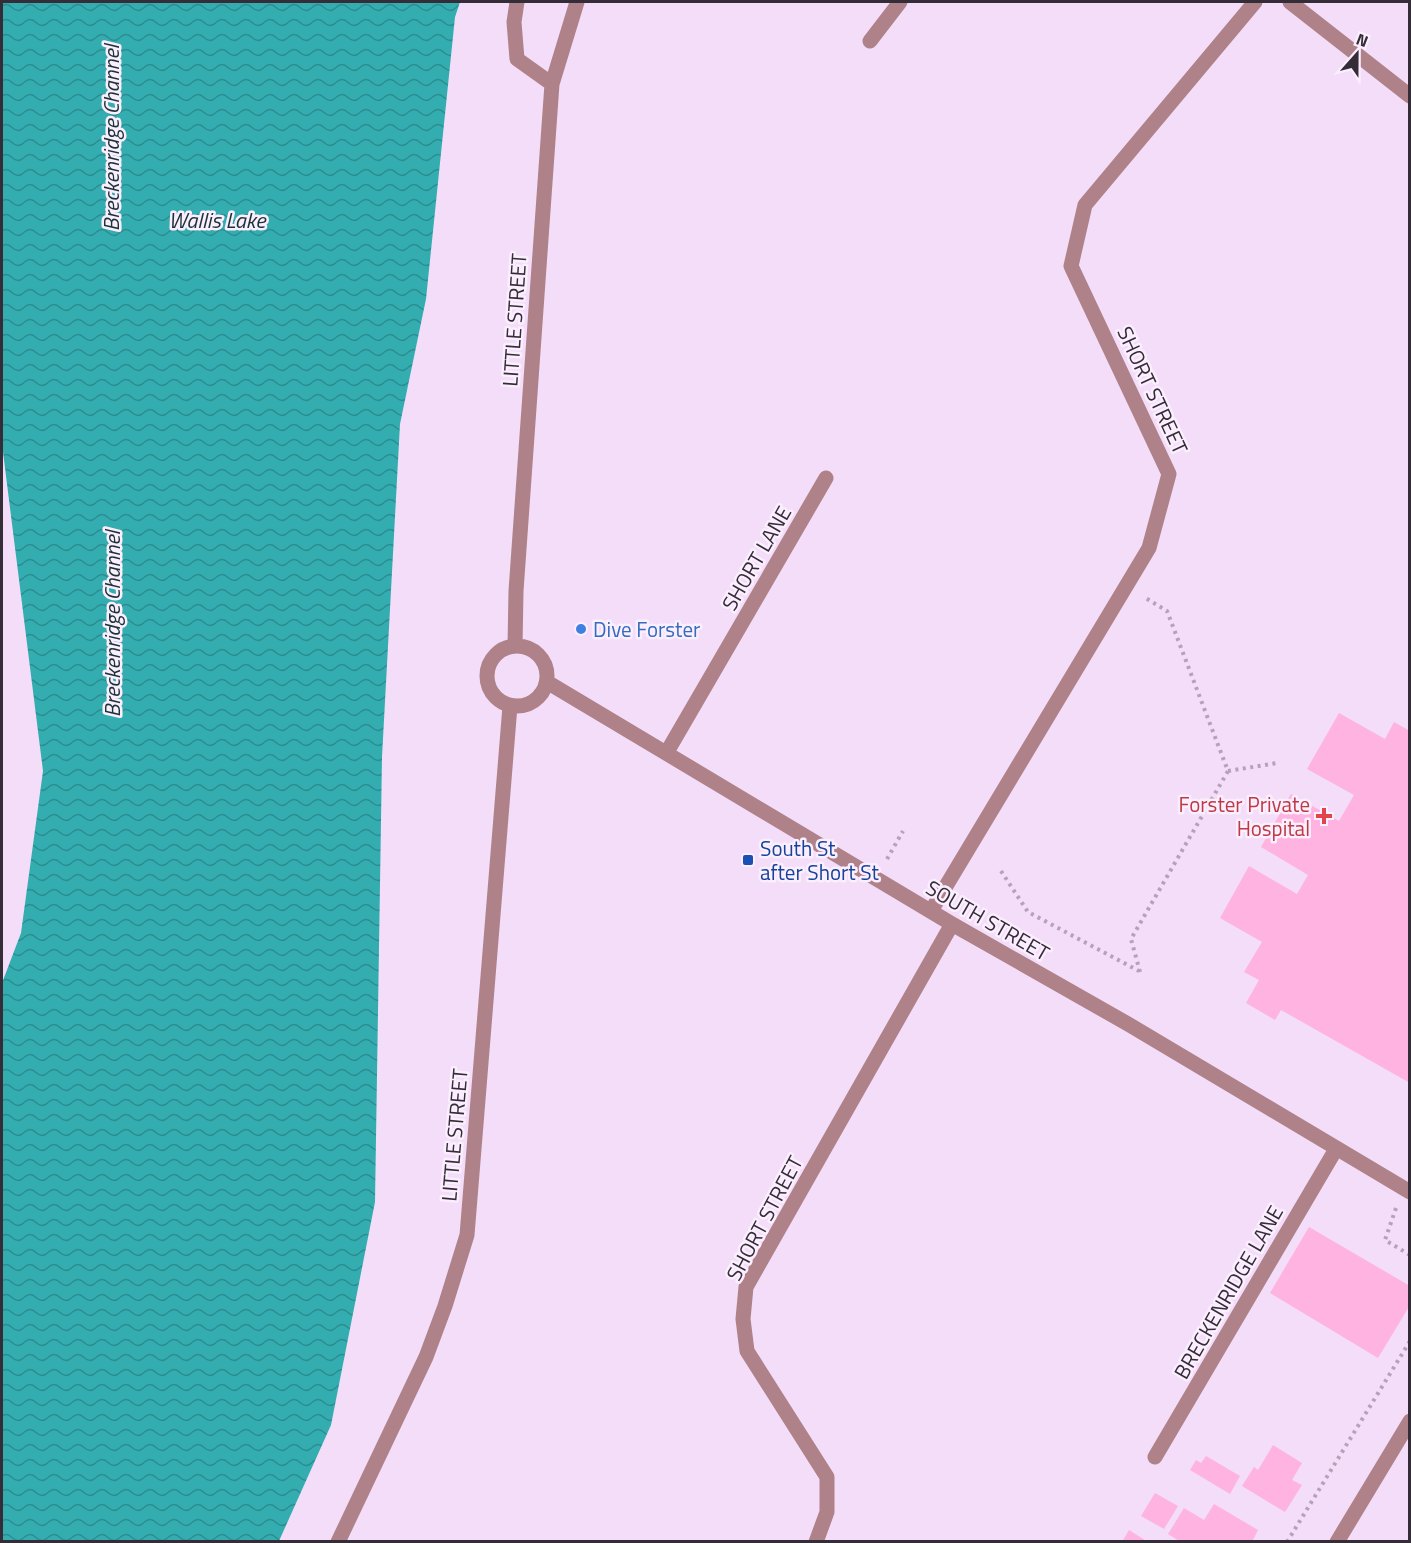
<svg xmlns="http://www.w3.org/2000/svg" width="1411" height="1543" font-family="'Titillium Web',sans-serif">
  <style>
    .water { fill: url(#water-waves) }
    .building { fill: #feb3e0 }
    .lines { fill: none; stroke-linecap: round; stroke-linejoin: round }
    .path { stroke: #b4a3b8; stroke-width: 4; stroke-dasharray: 3 4.5; stroke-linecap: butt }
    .minor { stroke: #af8189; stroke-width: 15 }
    .shop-dot { fill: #3f7fe0; stroke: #fbeefe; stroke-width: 2 }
    .health-dot { fill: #e0444e; stroke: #fbeefe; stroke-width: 2 }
    .transit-dot { fill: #1a4fb4; stroke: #fbeefe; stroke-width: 2 }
    .labels { text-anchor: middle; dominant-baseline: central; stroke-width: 5; stroke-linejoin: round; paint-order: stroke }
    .street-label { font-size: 21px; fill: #342c36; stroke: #fbeefe }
    .shop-label { font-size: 21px; fill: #366cbe; stroke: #fbeefe; text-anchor: start }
    .health-label { font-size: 21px; fill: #be3a42; stroke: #fbeefe; text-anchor: end }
    .transit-label { font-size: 21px; fill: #164399; stroke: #fbeefe; text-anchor: start }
    .water-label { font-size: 22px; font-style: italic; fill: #1a3334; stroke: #fbeefe }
  </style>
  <defs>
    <pattern id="water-waves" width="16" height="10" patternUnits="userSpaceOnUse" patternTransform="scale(1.5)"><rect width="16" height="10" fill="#33adb0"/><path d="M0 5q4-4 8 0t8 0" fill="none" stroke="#2c8d90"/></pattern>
  </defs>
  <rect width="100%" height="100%" fill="#f3ddf8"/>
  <path class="water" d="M2 2H460L455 17 426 299 400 424 382 757 375 1202 331 1425 279 1541H2V983L21 933 43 771 2 444Z"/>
  <path class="building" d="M1339 713 1385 739 1394 722 1410 731V1083L1281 1010 1275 1020 1246 1003 1259 980 1244 972 1262 942 1220 918 1249 866 1297 894 1308 875 1261 847 1291 794 1339 821 1354 795 1307 769Z
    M1309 1227 1410 1286V1305L1378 1358 1270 1293Z
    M1273 1445 1302 1463 1292 1480 1302 1485 1285 1512 1242 1486 1254 1467 1258 1470Z
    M1206 1456 1240 1476 1230 1494 1190 1470 1196 1460 1201 1463Z
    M1155 1493 1178 1506 1164 1529 1141 1516Z
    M1214 1504 1258 1530 1252 1542H1181L1168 1534 1184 1508 1204 1520Z
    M1129 1530 1148 1542H1122Z"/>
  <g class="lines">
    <path class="path" d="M1228 771 1277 763
      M887 859 903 831
      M1001 871 1028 912 1139 971
      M1140 972 1131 939 1228 771 1167 611 1144 597
      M1396 1208 1385 1240 1410 1255
      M1287 1542 1410 1341"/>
    <path class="minor" d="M517 2 514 22 517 59 552 84
      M1290 2 1410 96
      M870 41 900 2
      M515 646 516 591 552 84 577 2
      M487 676a30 30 0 1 1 60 0a30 30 0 1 1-60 0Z
      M547 682 952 924 1128 1024 1410 1192
      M667 752 826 478
      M931 911 1149 548 1169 474 1071 266 1085 205 1255 2
      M1155 1457 1336 1149
      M338 1542 426 1357 445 1306 467 1235 510 706
      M816 1542 827 1512V1477L747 1351 743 1319 746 1287 952 924
      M1337 1542 1410 1421"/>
  </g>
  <circle class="shop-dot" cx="581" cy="629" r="6"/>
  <path class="health-dot" d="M1321 807h6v6h6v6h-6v6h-6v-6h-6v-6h6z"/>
  <rect class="transit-dot" x="742" y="854" width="12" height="12" rx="3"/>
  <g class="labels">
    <g class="street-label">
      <text transform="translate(514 320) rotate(-86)">LITTLE STREET</text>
      <text transform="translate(1153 390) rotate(65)">SHORT STREET</text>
      <text transform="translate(756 558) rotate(-60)">SHORT LANE</text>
      <text transform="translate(988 920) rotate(30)">SOUTH STREET</text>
      <text transform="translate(454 1135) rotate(-85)">LITTLE STREET</text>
      <text transform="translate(764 1218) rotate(-62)">SHORT STREET</text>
      <text transform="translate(1228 1292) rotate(-60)">BRECKENRIDGE LANE</text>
    </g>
    <g class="shop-label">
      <text x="593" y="629">Dive Forster</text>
    </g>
    <g class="health-label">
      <text x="1310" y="804">Forster Private<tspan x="1310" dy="24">Hospital</tspan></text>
    </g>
    <g class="transit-label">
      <text x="760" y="848">South St<tspan x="760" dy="24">after Short St</tspan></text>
    </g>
    <g class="water-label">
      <text transform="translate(111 138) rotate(-90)">Breckenridge Channel</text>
      <text x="217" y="220">Wallis Lake</text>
      <text transform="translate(112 624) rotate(-90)">Breckenridge Channel</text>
    </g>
  </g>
  <rect width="1411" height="1543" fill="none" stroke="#342c36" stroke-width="6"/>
  <g transform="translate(1357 54) rotate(21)" stroke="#fbeefe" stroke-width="4.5" paint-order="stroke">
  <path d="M0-4.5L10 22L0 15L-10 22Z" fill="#342c36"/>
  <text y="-9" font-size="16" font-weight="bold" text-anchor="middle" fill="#342c36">N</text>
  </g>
</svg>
